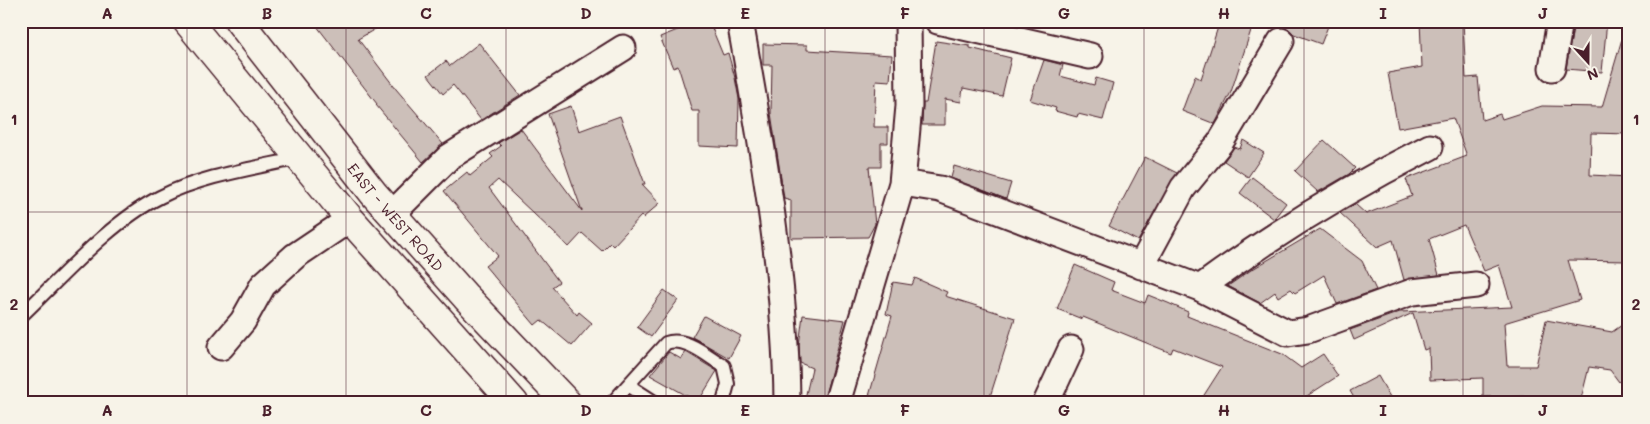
<svg xmlns="http://www.w3.org/2000/svg" width="1650" height="424" font-family="Mali,sans-serif">
  <style>
    .building { fill: #ccbfb9; stroke: #4a1f2b }
    .lines { fill: none; stroke-linecap: round; stroke-linejoin: round }
    .service-casing { stroke: #4a1f2b; stroke-width: 16 }
    .minor-casing { stroke: #4a1f2b; stroke-width: 29 }
    .primary-casing { stroke: #4a1f2b; stroke-width: 31 }
    .service { stroke: #f7f3e8; stroke-width: 12 }
    .minor { stroke: #f7f3e8; stroke-width: 25 }
    .primary { stroke: #f7f3e8; stroke-width: 28 }
    .grid { fill: none; stroke: #4a1f2b; stroke-width: 1; stroke-opacity: 0.55 }
    .labels { text-anchor: middle; dominant-baseline: central; stroke-width: 4; stroke-linejoin: round; paint-order: stroke }
    .street-label { font-size: 15px; fill: #4a1f2b; stroke: #f7f3e8 }
    .neatline { fill: none; stroke: #4a1f2b; stroke-width: 2 }
    .grid-label { font-size: 16px; text-anchor: middle; font-weight: bold; fill: #4a1f2b }
  </style>
  <rect width="100%" height="100%" fill="#f7f3e8"/>
  <filter id="ink" filterUnits="userSpaceOnUse"><feTurbulence type="fractalNoise" baseFrequency=".02" numOctaves="2"/><feDisplacementMap in="SourceGraphic" scale="10" xChannelSelector="R" yChannelSelector="G"/><feConvolveMatrix kernelMatrix="1 2 1 2 8 2 1 2 1" color-interpolation-filters="sRGB"/></filter>
  <g filter="url(#ink)">
    <path class="building" d="M313 21H389L358 39 396 89 443 144 423 162 376 105 377 104Z
      M700 21H709L723 55 728 53 735 78 739 99 738 148 699 146V111H692L678 66 673 68 660 37Z
      M1220 21H1254L1231 92 1215 124 1182 111 1195 76 1201 79Z
      M1264 21H1330L1321 44 1294 34 1288 28H1276L1264 23Z
      M1420 21H1463L1466 78 1478 77 1482 120 1500 114 1502 119 1542 106 1602 107 1624 32 1629 33V134L1591 133 1590 175 1629 177V261L1568 260 1580 300 1504 323 1507 366H1536L1546 320 1612 332 1629 320V375L1619 382 1610 370 1589 367 1580 403H1539L1541 396 1483 397V378L1430 380 1429 348 1424 350 1413 313 1354 340 1350 330 1400 312 1512 307 1499 265 1484 271 1464 225 1429 239 1439 275 1404 280 1393 240 1377 247 1340 213 1355 204 1366 214 1412 196 1406 179 1467 156 1453 118 1398 128 1388 73 1422 67Z
      M1574 21H1607L1602 72 1566 69Z
      M936 41 970 46V48L1011 58 1002 96 963 88 961 102 945 99V125H922L923 103H926Z
      M479 43 520 95 481 120 453 85 443 94 428 75 446 61 450 66Z
      M763 44 807 45V50L892 55 890 81 876 80 874 127H888V143H881V167H869L875 224 868 237 791 238V200L784 198 771 113 772 65H763Z
      M1044 60 1063 65 1060 76 1094 85 1096 78 1113 83 1103 120 1078 114 1077 117 1055 111 1056 108 1030 100Z
      M571 106 579 131 620 116 645 184H642L660 203 643 218 641 216 613 246 610 243 602 251 582 233 569 247 498 180 489 188 559 282 552 287 577 315 579 312 592 323 572 346 541 320 535 325 485 266 498 256 444 191 467 172 470 176 493 157 490 154 501 146 498 143 521 129 582 211 548 114Z
      M1243 140 1264 153 1248 177 1224 161 1234 147 1240 149Z
      M1324 140 1355 168 1349 174 1318 192 1295 171Z
      M1145 157 1177 173 1138 241 1109 226Z
      M954 166 1011 183 1006 199 951 178Z
      M1252 177 1286 203 1274 219 1240 193Z
      M1320 229 1362 261 1376 290 1337 304 1324 275 1295 293 1291 289 1278 297 1275 292 1260 303 1228 286 1251 270Z
      M1075 265 1114 282 1111 290 1145 303 1148 295 1168 303 1188 312 1187 316 1282 354 1301 368 1323 354 1338 376 1296 403H1199L1222 367 1173 348 1171 353 1083 317 1082 319 1057 309Z
      M915 278 947 292 945 296 1015 318 988 403H867L892 316 886 314 893 282 912 285Z
      M664 290 678 300 651 337 637 327Z
      M803 315 845 320 823 403H804L812 368 800 363 799 345Z
      M704 316 741 336 729 358 692 337Z
      M669 352 681 359 686 352 717 371 698 402 650 375Z
      M1378 376 1390 397 1379 403H1357L1350 391Z"/>
    <g class="lines">
      <g class="service-casing">
        <path id="service" d="M21 316C62 277 110 222 160 197 201 176 256 168 300 158
          M628 385 666 343C686 336 707 356 724 366L728 384 723 403
          M612 403 628 385 656 403"/>
      </g>
      <g class="minor-casing">
        <path id="minor" d="M740 21C762 146 786 276 787 403
          M938 21 1090 56
          M1552 68 1560 21
          M902 183 940 189 1200 288 1288 333 1308 330 1412 292 1476 285
          M392 214 449 157 623 48
          M1141 266 1183 188 1220 143 1281 41
          M1200 288C1273 234 1349 188 1430 147
          M221 347 243 321 263 285 295 256 350 219
          M837 403 902 183 909 106 908 21
          M1046 403 1071 349"/>
      </g>
      <g class="primary-casing">
        <g id="primary">
          <path d="M187 21 350 219 514 403"/>
          <path id="s1" d="M239 21 374 194 466 297 567 403"/>
        </g>
      </g>
      <use href="#service" class="service"/>
      <use href="#minor" class="minor"/>
      <use href="#primary" class="primary"/>
    </g>
  </g>
  <path class="grid" d="M187 21V403M346 21V403M506 21V403M666 21V403M825 21V403M984 21V403M1144 21V403M1304 21V403M1463 21V403M21 212H1629"/>
  <g class="labels">
    <g class="street-label">
      <text stroke="none"><textPath href="#s1" startOffset="251">EAST - WEST ROAD</textPath></text>
    </g>
  </g>
  <rect width="1650" height="424" fill="none" stroke="#f7f3e8" stroke-width="55"/>
  <g transform="translate(1588 62) rotate(159)" stroke="#f7f3e8" stroke-width="4" paint-order="stroke">
  <path d="M0-4L9 19L0 12L-9 19Z" fill="#4a1f2b"/>
  <text y="-8" font-size="14" font-weight="bold" text-anchor="middle" fill="#4a1f2b">N</text>
  </g>
  <rect x="28" y="28" width="1594" height="368" class="neatline"/>
  <g class="grid-label">
    <text x="107" y="19">A</text>
    <text x="267" y="19">B</text>
    <text x="426" y="19">C</text>
    <text x="586" y="19">D</text>
    <text x="745" y="19">E</text>
    <text x="905" y="19">F</text>
    <text x="1064" y="19">G</text>
    <text x="1224" y="19">H</text>
    <text x="1383" y="19">I</text>
    <text x="1543" y="19">J</text>
    <text x="14" y="125">1</text>
    <text x="1636" y="125">1</text>
    <text x="14" y="310">2</text>
    <text x="1636" y="310">2</text>
    <text x="107" y="416">A</text>
    <text x="267" y="416">B</text>
    <text x="426" y="416">C</text>
    <text x="586" y="416">D</text>
    <text x="745" y="416">E</text>
    <text x="905" y="416">F</text>
    <text x="1064" y="416">G</text>
    <text x="1224" y="416">H</text>
    <text x="1383" y="416">I</text>
    <text x="1543" y="416">J</text>
  </g>
</svg>
